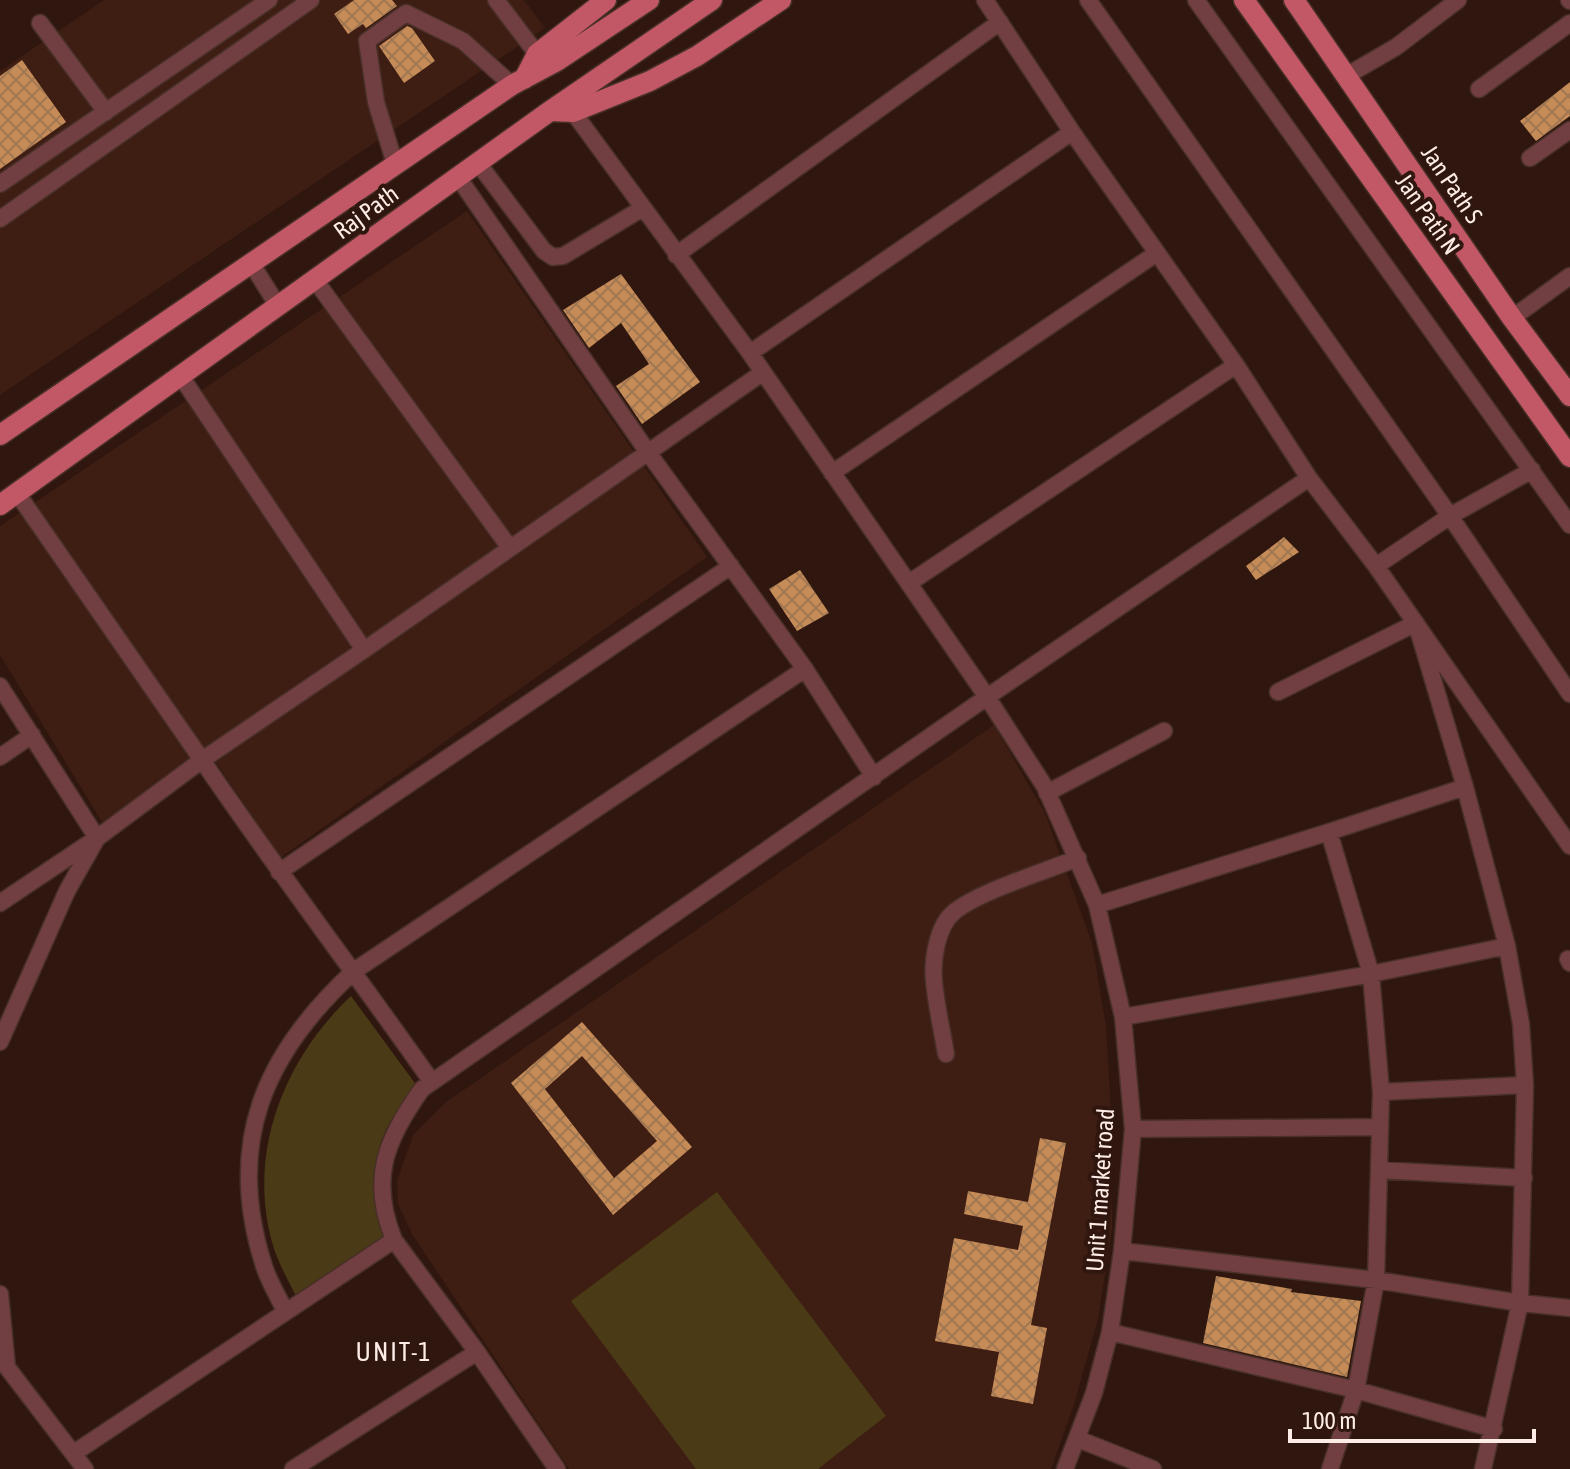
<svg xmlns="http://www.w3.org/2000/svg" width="1570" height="1469" font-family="'Asap Condensed',sans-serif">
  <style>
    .built { fill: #3e1d13 }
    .park { fill: #4a3a15 }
    .building { fill: url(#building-cross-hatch); fill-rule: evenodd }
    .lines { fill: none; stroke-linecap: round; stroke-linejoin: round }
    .minor-casing { stroke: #483028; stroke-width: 19 }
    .major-casing { stroke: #483028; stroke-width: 23 }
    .minor { stroke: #713e42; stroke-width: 16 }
    .major { stroke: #c25865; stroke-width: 20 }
    .labels { text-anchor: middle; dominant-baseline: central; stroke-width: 8; stroke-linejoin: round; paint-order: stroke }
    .street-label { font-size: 24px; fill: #feece6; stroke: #2f160e }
    .neighbourhood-label { font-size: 26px; letter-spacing: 2px; fill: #feece6; stroke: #2f160e }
  </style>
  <defs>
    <pattern id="building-cross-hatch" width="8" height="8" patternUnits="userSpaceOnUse" patternTransform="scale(2)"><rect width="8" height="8" fill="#c68c58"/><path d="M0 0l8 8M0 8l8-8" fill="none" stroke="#a17752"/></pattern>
  </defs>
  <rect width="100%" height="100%" fill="#2f160e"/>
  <path class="built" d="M104 0H524L545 28 0 395V71Z
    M467 211 707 557 280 858 210 753 102 822 0 655V526Z
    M994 725 1045 813 1092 943 1106 1026 1112 1129V1229L1098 1319 1074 1405 1051 1469H569L412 1234 398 1204 397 1181 413 1135 446 1102Z"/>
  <path class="park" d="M351 996 417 1086C367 1142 373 1170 384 1240L297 1298C288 1280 277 1261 272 1242 247 1151 285 1058 351 996Z
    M717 1192 886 1416 818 1469H696L571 1301Z"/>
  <path class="building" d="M354 0H392L397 6 366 28 363 24 348 34 334 14Z
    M407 26 412 28 435 61 404 83 379 46Z
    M22 60 66 122 0 169V76Z
    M1570 82V116L1536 141 1520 121Z
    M621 274 700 382 642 424 616 386 649 364 621 323 589 348 563 310Z
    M1284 537 1299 552 1256 580 1246 566Z
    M800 570 829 613 797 631 769 589Z
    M582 1022 692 1147 613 1215 511 1083ZM582 1056 657 1141 614 1178 545 1089Z
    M1040 1138 1066 1143 1031 1325 1047 1328 1033 1404 991 1396 999 1352 935 1341 954 1238 1018 1250 1023 1226 964 1214 968 1191 1028 1202Z
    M1216 1276 1292 1289 1291 1292 1361 1301 1347 1377 1203 1343Z"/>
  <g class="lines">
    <g class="minor-casing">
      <path id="minor" d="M496 0 537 54
        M985 0 1072 132 1236 365 1309 478 1376 566 1570 846
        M1088 0 1450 516 1570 694
        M1196 0 1570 525
        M1569 0 1570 1
        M40 23 106 112
        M1346 76 1396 47 1458 0
        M1479 89 1570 23
        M573 112 750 353 987 697 1045 787 1097 905 1123 1017 1133 1129 1122 1251 1110 1332 1094 1393 1065 1469
        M1530 158 1570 130
        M478 163 544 251 553 257 563 256 643 208
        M395 164 376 102 367 41 406 13 463 41 512 85
        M458 177 647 451 805 669 874 777
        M0 184 269 0
        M0 219 311 0
        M676 255 1000 22
        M251 263 278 306
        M315 280 510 548
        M1512 318 1570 276
        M750 353 1072 132
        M180 375 364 650
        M832 473 1157 253
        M1376 566 1450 516 1532 470
        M909 583 1236 365
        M0 686 97 838 67 891 0 1042
        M1278 692 1416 623 1465 787 1507 946 1521 1024 1525 1085 1520 1303 1483 1469
        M0 757 32 735
        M1047 793 1164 731
        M1329 832 1465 787
        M279 872 731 566
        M0 903 97 838 202 760 17 493
        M1097 905 1329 832 1371 974 1381 1092 1376 1280 1356 1390 1330 1469
        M1568 959 1570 963
        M1123 1017 1371 974 1507 946
        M946 1054C942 1030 936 1005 934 981 932 960 937 926 954 912 980 891 1044 872 1078 858
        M432 1082C356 974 276 869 202 760L364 650 762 373
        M1381 1092 1525 1085
        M1133 1129 1380 1127
        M1379 1170 1524 1178
        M1122 1251 1376 1280 1520 1303 1570 1308
        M0 1294 7 1367
        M285 1311C278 1296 269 1282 264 1266 225 1144 263 1055 354 971L805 669
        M1110 1332 1356 1390 1494 1429
        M0 1358 85 1469
        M1078 1439 1153 1469
        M74 1453 394 1240
        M293 1469 477 1352
        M557 1469 477 1352 394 1240C369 1179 386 1139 422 1089L987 697 1309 478"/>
    </g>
    <g class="major-casing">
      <path id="major" d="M1244 0 1570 457
        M1294 0 1512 318 1570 396
        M524 79 537 54 606 0
        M550 111 712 0
        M0 435 512 85 557 61 649 0
        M0 505 550 111 573 112 650 81 697 56 781 0"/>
    </g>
    <use href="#minor" class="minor"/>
    <use href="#major" class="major"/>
  </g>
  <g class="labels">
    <g class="street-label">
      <text transform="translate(1452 184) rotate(56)">Jan Path S</text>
      <text transform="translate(366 212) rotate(-36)">Raj Path</text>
      <text transform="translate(1428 214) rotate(55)">Jan Path N</text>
      <text transform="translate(1100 1190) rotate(-86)">Unit 1 market road</text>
    </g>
    <g class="neighbourhood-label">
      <text x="394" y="1352">UNIT-1</text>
    </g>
  </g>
  <path d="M1290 1429v12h244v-12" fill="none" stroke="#feece6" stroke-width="4"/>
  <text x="1302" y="1429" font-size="24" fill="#feece6" stroke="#2f160e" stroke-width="6" paint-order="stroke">100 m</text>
</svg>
